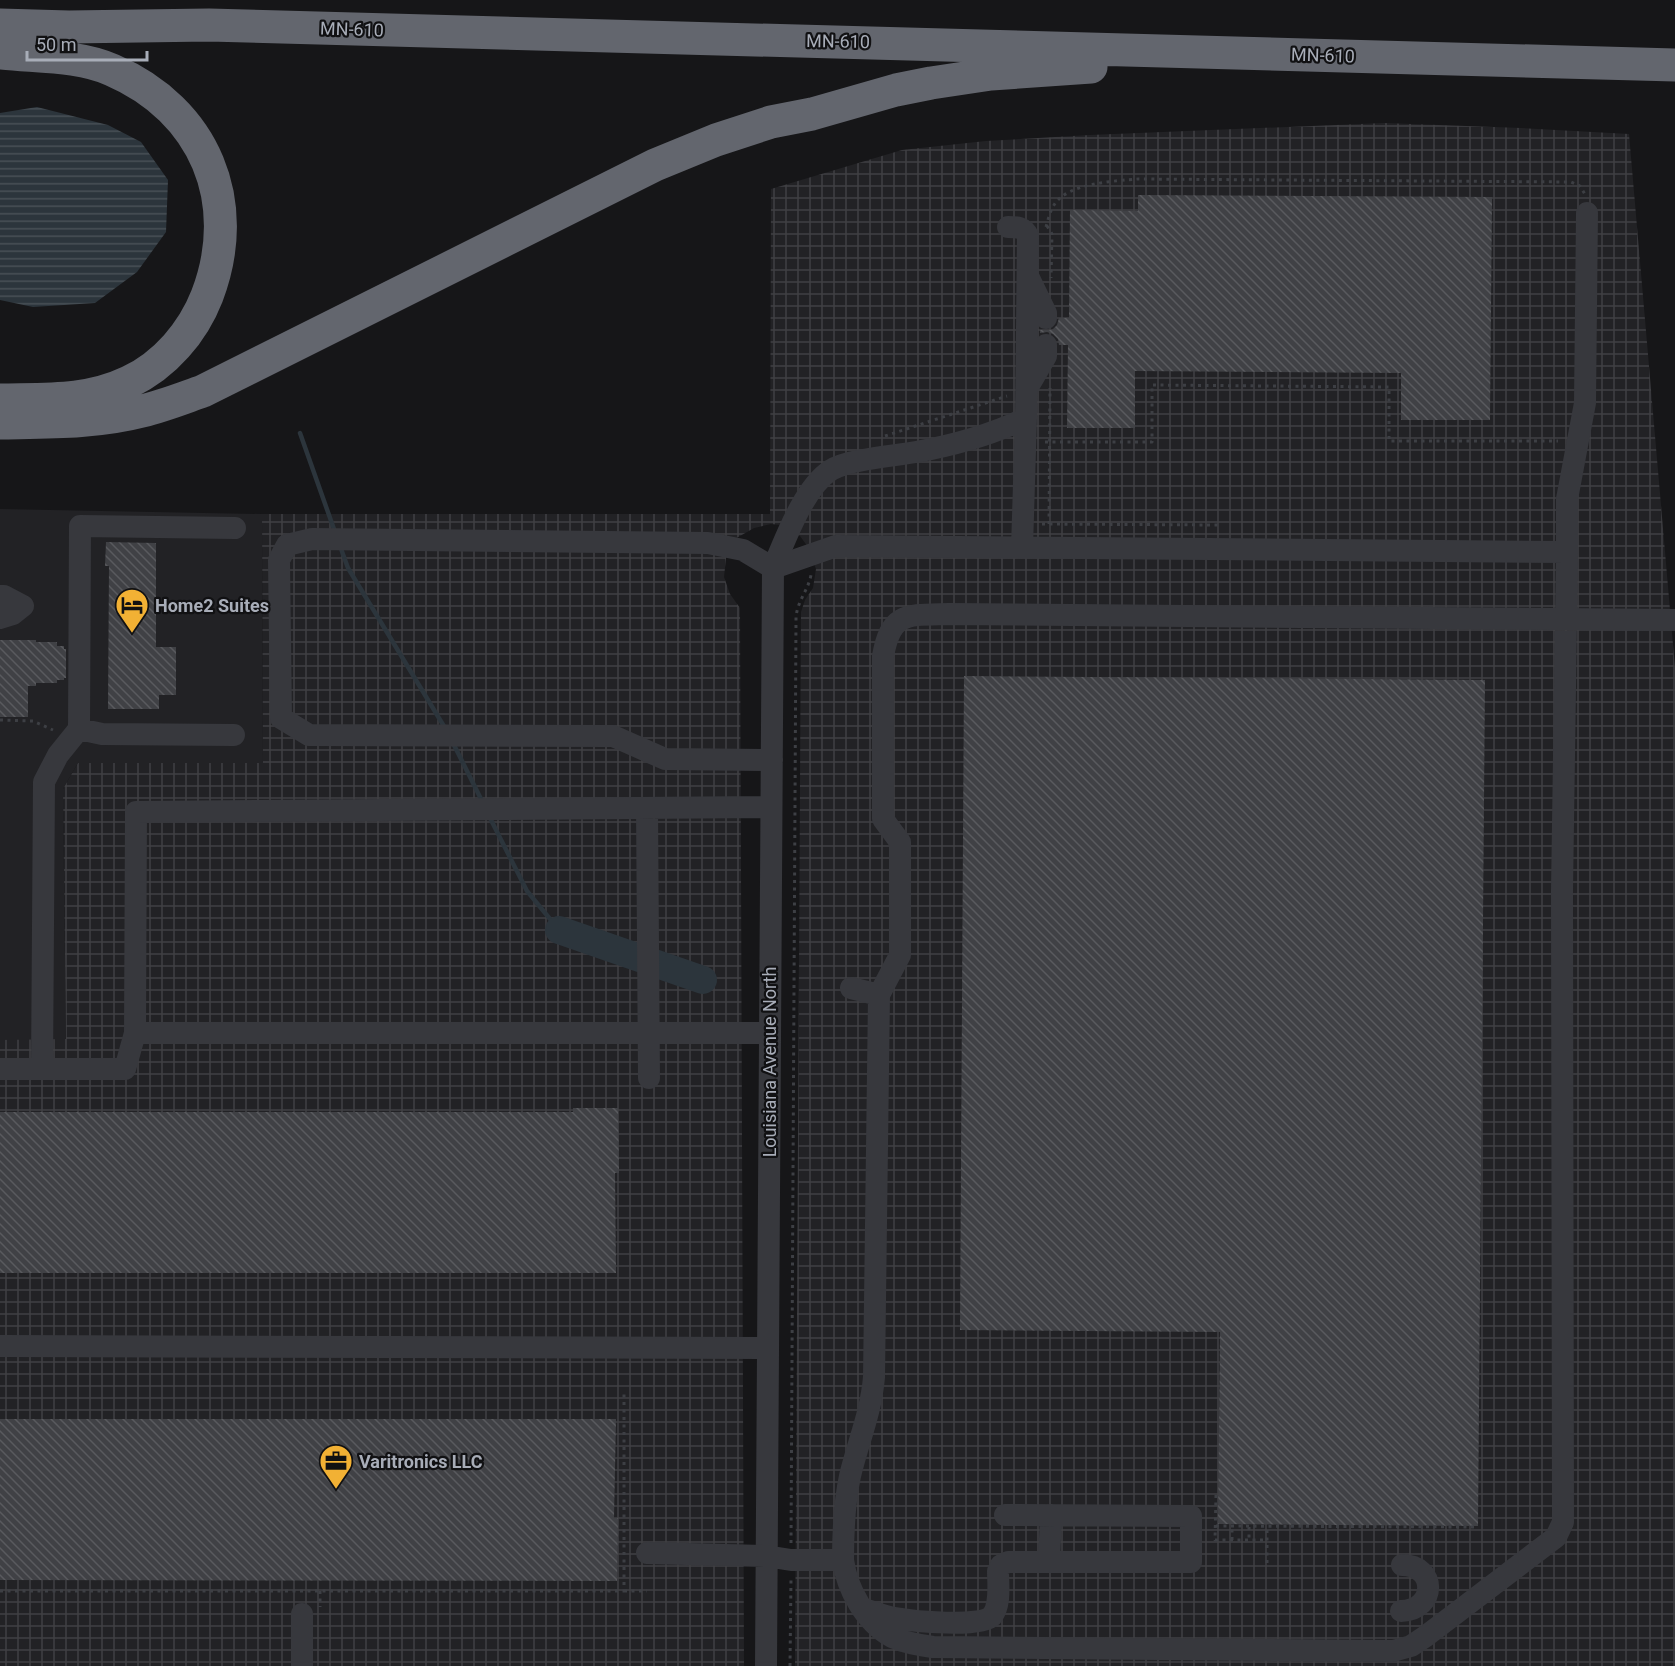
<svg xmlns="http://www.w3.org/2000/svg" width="1675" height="1666" font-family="Roboto,sans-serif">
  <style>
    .built { fill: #222225 }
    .industrial { fill: url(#industrial-grid) }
    .water { fill: url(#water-rules) }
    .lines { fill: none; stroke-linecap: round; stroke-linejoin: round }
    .stream { stroke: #2c353c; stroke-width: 4.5 }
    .river { stroke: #2c353c; stroke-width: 28 }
    .building { fill: url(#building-back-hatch) }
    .path { stroke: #3d3f44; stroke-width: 3; stroke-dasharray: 3 4.5; stroke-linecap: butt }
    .minor { stroke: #37383d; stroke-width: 22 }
    .highway { stroke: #63666e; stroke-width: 33 }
    .labels { text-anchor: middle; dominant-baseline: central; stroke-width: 4.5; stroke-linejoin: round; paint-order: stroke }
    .street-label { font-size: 18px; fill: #a8adb8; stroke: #111113 }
    .poi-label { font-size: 18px; font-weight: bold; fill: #a8adb8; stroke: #111113; text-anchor: start }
  </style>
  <defs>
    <pattern id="industrial-grid" width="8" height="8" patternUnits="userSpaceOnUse" patternTransform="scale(1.5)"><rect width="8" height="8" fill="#222225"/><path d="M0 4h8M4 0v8" fill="none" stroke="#3f3f43"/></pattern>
    <pattern id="water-rules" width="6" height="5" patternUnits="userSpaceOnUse" patternTransform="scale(1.5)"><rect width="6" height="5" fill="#2c353c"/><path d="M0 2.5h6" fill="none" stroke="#485056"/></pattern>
    <pattern id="building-back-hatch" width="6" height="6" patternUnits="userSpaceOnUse" patternTransform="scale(1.5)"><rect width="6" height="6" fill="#404145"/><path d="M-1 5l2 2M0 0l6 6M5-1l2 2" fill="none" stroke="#595a5e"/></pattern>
  </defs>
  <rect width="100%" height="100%" fill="#161618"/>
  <path class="built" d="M0 509 262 514 263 763H78L63 789 66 1040H0Z"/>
  <path class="industrial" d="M1384 123 1521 128 1629 134 1675 668V1666H795L801 612 805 600 813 588 816 569 808 547 800 536 781 525 771 524 754 528 733 540 726 558 724 577 730 594 740 608 744 1666H0V1040L66 1039 63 789 78 763H263L262 514H770L771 189 902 150 986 141 1090 135Z"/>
  <path class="water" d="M37 107 108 125 141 142 168 180 166 232 137 272 95 303 33 307 0 300V113Z"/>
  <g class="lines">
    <path class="stream" d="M300 433 335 532
      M340 546 348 568 445 728
      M453 743 483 803
      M489 816 527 891 559 930"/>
    <path class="river" d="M559 930 703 980"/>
  </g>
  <path class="building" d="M1138 195 1492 197 1490 420H1401V373L1135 371V428H1067L1068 345H1059L1058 339 1053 334 1047 332 1040 333V330H1052L1057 325 1059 318H1069L1070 210 1138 211Z
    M106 542 156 543V647H176V695H159V709H108L109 566H105Z
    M0 640H36V642H57V646H64V649H66V678H64V680H57V683H36V686H28V717H0Z
    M964 676 1485 680 1478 1526 1218 1524 1220 1332 960 1330Z
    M573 1108H618L619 1173H615L616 1273H0V1112H573Z
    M0 1419H616L614 1518H618L617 1581 0 1580Z"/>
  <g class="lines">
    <path class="path" d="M1047 226 1052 234 1051 278
      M1046 227C1048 220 1050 211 1054 205 1067 183 1115 181 1138 179L1571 182 1580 186 1586 196
      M885 436 1007 396
      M1045 442H1152V385L1389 387V441H1558
      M1042 524 1219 525
      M1049 524 1050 388
      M0 720 33 721 53 730
      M1216 1495 1215 1540H1267
      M1216 1526 1477 1527
      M1249 1527V1540
      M1232 1540V1527
      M791 1543 796 618C797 601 808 591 811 575
      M1267 1563V1526
      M0 1591H624V1392
      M320 1591V1607
      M624 1591H647
      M790 1666 791 1579"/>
    <path class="minor" d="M1008 227C1017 227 1024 227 1028 236L1026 418
      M1029 278 1046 313V318
      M1028 387 1046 356V345
      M1567 552V499L1585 403 1587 213
      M773 568 836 546 1567 552 1562 891 1563 1522 1556 1537 1426 1636 1411 1646 1393 1651 933 1647C919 1645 905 1643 892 1637 865 1622 847 1589 843 1560
      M0 596H4L23 606 13 614 0 618
      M79 729 102 734 234 735
      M772 760 665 759 613 736 309 735 281 718 279 560 287 545 312 539 708 543 743 550 773 568
      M647 808 649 1078
      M851 988 879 995
      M135 1033 136 812 771 807
      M0 1069H42L44 782 58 755 79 729 80 526 235 528
      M42 1069H125L135 1033H770
      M0 1346 768 1348
      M647 1553 766 1556 791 1560H843C843 1532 844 1504 850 1476 858 1442 871 1413 874 1377L879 995 900 955V842L883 819V656C891 611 908 615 949 614L1675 620
      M1049 1562 1051 1515
      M864 1609C874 1612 884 1616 895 1618 912 1621 981 1628 992 1616 1001 1605 998 1584 998 1571L1001 1565 1008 1562H1191V1516L1005 1515
      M1401 1611C1437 1610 1437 1565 1402 1565
      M302 1666V1614
      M766 1666 773 568C785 540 804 487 831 470 849 459 894 456 916 452 954 445 991 435 1026 418L1022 548"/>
    <path class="highway" d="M0 25 69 27 209 25 1675 65
      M0 53C36 57 79 55 112 70 205 110 243 202 207 296 193 332 165 365 129 382 87 402 46 399 0 400
      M0 423C47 422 96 423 142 411 163 406 183 398 203 391L655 165 716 140 771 122 812 114 896 90 931 83 991 74 1091 67"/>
  </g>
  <defs>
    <g id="hotel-pin" transform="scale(1.725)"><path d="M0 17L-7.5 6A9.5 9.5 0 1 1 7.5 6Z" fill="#f2b134" stroke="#111113"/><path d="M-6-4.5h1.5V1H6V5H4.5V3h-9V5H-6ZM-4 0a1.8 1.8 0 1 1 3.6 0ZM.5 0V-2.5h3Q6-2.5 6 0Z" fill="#111"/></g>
    <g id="office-pin" transform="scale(1.725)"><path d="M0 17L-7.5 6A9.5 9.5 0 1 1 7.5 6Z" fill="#f2b134" stroke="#111113"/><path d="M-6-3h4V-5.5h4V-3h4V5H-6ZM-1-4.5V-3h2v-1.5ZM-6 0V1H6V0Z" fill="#111"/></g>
  </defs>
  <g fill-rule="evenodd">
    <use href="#hotel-pin" x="132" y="605"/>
    <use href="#office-pin" x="336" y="1461"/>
  </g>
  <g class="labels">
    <g class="street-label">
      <text transform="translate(352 29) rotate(2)">MN-610</text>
      <text transform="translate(838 41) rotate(1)">MN-610</text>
      <text transform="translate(1323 55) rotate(2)">MN-610</text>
      <text transform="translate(769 1062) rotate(-90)">Louisiana Avenue North</text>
    </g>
    <g class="poi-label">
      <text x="155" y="605">Home2 Suites</text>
      <text x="359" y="1461">Varitronics LLC</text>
    </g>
  </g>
  <path d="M27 51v9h120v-9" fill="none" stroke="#a8adb8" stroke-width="3"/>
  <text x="36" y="51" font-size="18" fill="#a8adb8" stroke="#111113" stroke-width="4.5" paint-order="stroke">50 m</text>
</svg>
